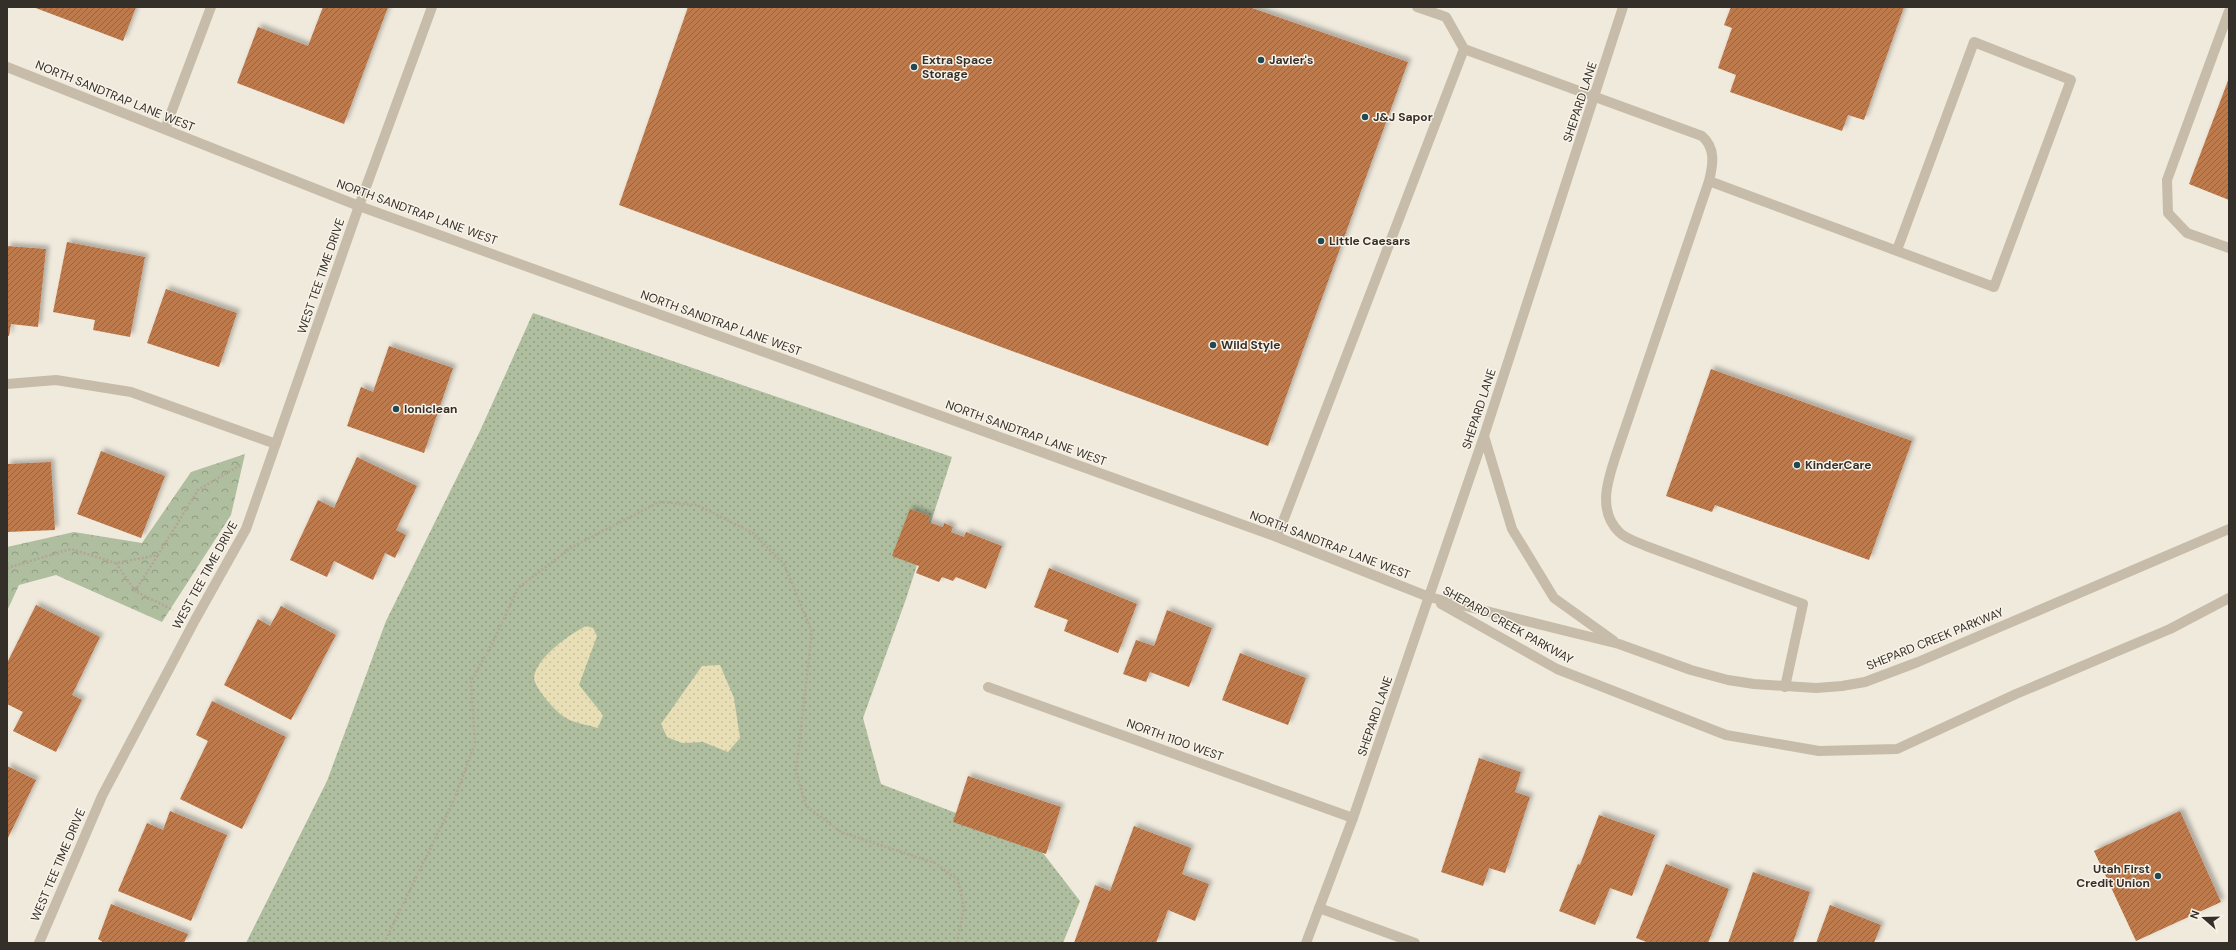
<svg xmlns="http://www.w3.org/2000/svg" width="2236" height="950" font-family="'DM Sans',sans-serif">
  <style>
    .grass { fill: url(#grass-dots) }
    .sand { fill: url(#sand-dots) }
    .park { fill: url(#park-crowns) }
    .building { fill: url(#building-hatch); filter: url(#shadow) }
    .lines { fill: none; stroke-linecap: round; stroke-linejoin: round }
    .path { stroke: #b3a694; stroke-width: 2.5; stroke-dasharray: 2 2; stroke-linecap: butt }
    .service { stroke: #c7bca9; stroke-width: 10 }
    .minor { stroke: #c7bca9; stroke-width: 10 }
    .tertiary { stroke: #c7bca9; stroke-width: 10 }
    .poi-dot { fill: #214954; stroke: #f8f3e9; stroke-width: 1.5 }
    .labels { text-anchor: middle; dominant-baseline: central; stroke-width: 3; stroke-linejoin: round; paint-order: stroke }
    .poi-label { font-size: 12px; font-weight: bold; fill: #352f29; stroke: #f8f3e9; text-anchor: start }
    .street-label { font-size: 12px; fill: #352f29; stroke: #f8f3e9 }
  </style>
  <defs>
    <pattern id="grass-dots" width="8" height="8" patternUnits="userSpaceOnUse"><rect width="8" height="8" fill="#aebe9e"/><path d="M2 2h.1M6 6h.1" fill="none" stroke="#8e9b81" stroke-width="1.8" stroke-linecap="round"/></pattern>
    <pattern id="sand-dots" width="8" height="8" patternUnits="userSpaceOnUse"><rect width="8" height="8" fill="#e9dfb6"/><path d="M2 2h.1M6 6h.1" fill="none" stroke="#c8c09c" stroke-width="1.8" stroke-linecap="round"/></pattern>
    <pattern id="park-crowns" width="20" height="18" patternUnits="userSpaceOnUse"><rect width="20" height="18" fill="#aebe9e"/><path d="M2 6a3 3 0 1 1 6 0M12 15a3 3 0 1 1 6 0" fill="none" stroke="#8e9b81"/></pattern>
    <pattern id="building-hatch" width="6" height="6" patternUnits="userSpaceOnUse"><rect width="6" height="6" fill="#bd7a4e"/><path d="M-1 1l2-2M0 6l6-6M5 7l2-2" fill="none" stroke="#9a6441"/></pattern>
    <filter id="shadow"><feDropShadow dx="3.5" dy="-3.5" stdDeviation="2" flood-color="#0004"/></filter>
  </defs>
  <rect width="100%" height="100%" fill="#f0eadd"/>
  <path class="grass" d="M533 313 952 457 906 599 863 718 881 784 1036 844 1080 901 1063 943H246L327 781 386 621 480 431Z"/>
  <path class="sand" d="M586 626 593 628 597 636 579 685 603 715 598 728C588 725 572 723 563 716 555 711 533 686 534 677 537 657 570 634 586 626Z
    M720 665 734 698 740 738 728 752 703 742 682 743 667 737 661 724 702 666Z"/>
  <path class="park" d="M245 454 231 515 162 622 56 575 19 585 7 611V547L74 532 142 543 191 472Z"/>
  <path class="building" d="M33 7H136L123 41Z
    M323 7H388L344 124 237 83 258 27 308 46Z
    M688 7H1249L1408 62 1268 446 619 205Z
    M1731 7H1904L1864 120 1848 115 1842 131 1730 92 1736 75 1718 68 1732 28 1724 25Z
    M2229 78V200L2189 184Z
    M67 242 145 257 130 337 93 330 95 320 53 312Z
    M7 246 46 249 38 327 11 324 9 336H7Z
    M166 289 237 313 219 367 147 343Z
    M389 346 453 368 424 453 347 426 361 387 373 392Z
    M1711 369 1912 441 1869 560 1715 505 1712 512 1666 496Z
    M101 451 165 476 141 538 77 514Z
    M357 457 417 486 396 530 406 535 395 558 385 553 373 580 334 561 327 577 290 560 318 500 334 508Z
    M51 462 55 530 7 532V464Z
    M910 509 930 516 928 522 943 527 944 523 953 527 951 532 964 537 966 532 1002 546 986 589 956 577 953 581 942 577 939 582 916 573 919 566 892 556Z
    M1049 568 1137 604 1118 653 1064 631 1068 620 1034 607Z
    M36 605 100 637 72 695 82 700 56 752 13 731 23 712 7 704V663Z
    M281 606 336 635 291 720 224 685 258 619 270 626Z
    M1167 610 1212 628 1189 687 1150 672 1146 682 1123 674 1136 640 1154 646Z
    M1240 653 1306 678 1288 725 1222 700Z
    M212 701 286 737 242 829 180 799 208 741 196 735Z
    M1479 758 1521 772 1515 792 1530 797 1505 873 1489 868 1483 886 1441 872Z
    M7 766 36 780 7 840Z
    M968 776 1061 807 1046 854 953 822Z
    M170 811 227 835 191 921 118 891 147 823 163 830Z
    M2180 811 2221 902 2136 941 2094 851Z
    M1599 815 1655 835 1632 896 1610 888 1595 925 1559 911 1578 864 1580 865Z
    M1134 826 1191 848 1182 874 1209 884 1195 921 1168 910 1156 943H1074L1095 885 1110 891Z
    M1666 864 1729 889 1708 943H1649L1636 938Z
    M1753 872 1810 892 1793 943H1728Z
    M111 904 188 934 184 943H104L98 939Z
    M1830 905 1881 925 1874 943H1816Z"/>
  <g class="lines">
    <path class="path" d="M116 563 135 591 173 610
      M7 568 71 549 116 563 158 555 198 490 242 464
      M135 591 158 555
      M384 943 453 802 475 744 471 681 492 644 518 588 572 547 659 502 697 505 753 533 784 564 812 632 796 771 806 806 841 832 935 863 958 880 964 908 957 943"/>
    <path class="service" d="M1417 7 1446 17 1464 49 1702 136C1716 148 1713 165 1709 181L1994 287 2071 80 1974 42 1897 250
      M165 129 211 7
      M1709 181 1617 452C1609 477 1596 509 1619 532 1626 539 1637 542 1646 546L1803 604 1785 687
      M359 206 432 7
      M1277 537 1464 49"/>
    <path class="minor" d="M2229 11 2167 180 2168 213 2187 233 2229 248
      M7 384 56 380 131 392 276 444
      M988 687 1353 818
      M1319 908 1415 943
      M39 943 102 796 195 620 246 529 359 206"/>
    <path class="tertiary" d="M7 67 359 206 1277 537 1429 597 1619 644 1691 670 1728 680 1754 684 1816 688 1842 686 1865 682 1918 662 2229 529
      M1484 436 1512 529 1554 598 1614 641
      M1441 604 1557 669 1726 735 1819 751 1897 749 2016 694 2170 629 2229 598
      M1306 943 1353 818 1484 436 1623 7"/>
  </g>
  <g class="poi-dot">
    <circle cx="1261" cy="60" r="4"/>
    <circle cx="914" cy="67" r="4"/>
    <circle cx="1365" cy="117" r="4"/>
    <circle cx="1321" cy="241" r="4"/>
    <circle cx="1213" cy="345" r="4"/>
    <circle cx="396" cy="409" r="4"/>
    <circle cx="1797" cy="465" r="4"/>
    <circle cx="2158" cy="876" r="4"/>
  </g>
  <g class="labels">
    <g class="poi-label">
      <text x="922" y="60">Extra Space<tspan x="922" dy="14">Storage</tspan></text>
      <text x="1269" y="60">Javier's</text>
      <text x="1373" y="117">J&amp;J Sapor</text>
      <text x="1329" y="241">Little Caesars</text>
      <text x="1221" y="345">Wild Style</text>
      <text x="404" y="409">Ioniclean</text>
      <text x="1805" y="465">KinderCare</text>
      <text x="2150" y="869" text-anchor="end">Utah First<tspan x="2150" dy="14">Credit Union</tspan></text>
    </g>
    <g class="street-label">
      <text transform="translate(115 96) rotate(22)">NORTH SANDTRAP LANE WEST</text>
      <text transform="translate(1580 102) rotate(-72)">SHEPARD LANE</text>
      <text transform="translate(417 212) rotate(20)">NORTH SANDTRAP LANE WEST</text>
      <text transform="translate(321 276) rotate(-71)">WEST TEE TIME DRIVE</text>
      <text transform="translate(721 323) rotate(20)">NORTH SANDTRAP LANE WEST</text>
      <text transform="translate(1479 409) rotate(-72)">SHEPARD LANE</text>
      <text transform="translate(1026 433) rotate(20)">NORTH SANDTRAP LANE WEST</text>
      <text transform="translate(1330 545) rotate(21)">NORTH SANDTRAP LANE WEST</text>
      <text transform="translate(205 575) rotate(-61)">WEST TEE TIME DRIVE</text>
      <text transform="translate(1508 625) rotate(29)">SHEPARD CREEK PARKWAY</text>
      <text transform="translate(1935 639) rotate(-22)">SHEPARD CREEK PARKWAY</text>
      <text transform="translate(1375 716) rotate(-71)">SHEPARD LANE</text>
      <text transform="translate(1175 740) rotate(20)">NORTH 1100 WEST</text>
      <text transform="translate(58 865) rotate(-67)">WEST TEE TIME DRIVE</text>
    </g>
  </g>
  <rect width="2236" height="950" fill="none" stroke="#352f29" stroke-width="16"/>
  <g transform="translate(2204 918) rotate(290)" stroke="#f8f3e9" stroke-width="3" paint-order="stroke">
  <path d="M0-3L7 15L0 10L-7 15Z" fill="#352f29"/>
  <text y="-6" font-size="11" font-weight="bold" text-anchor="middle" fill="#352f29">N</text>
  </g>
</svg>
